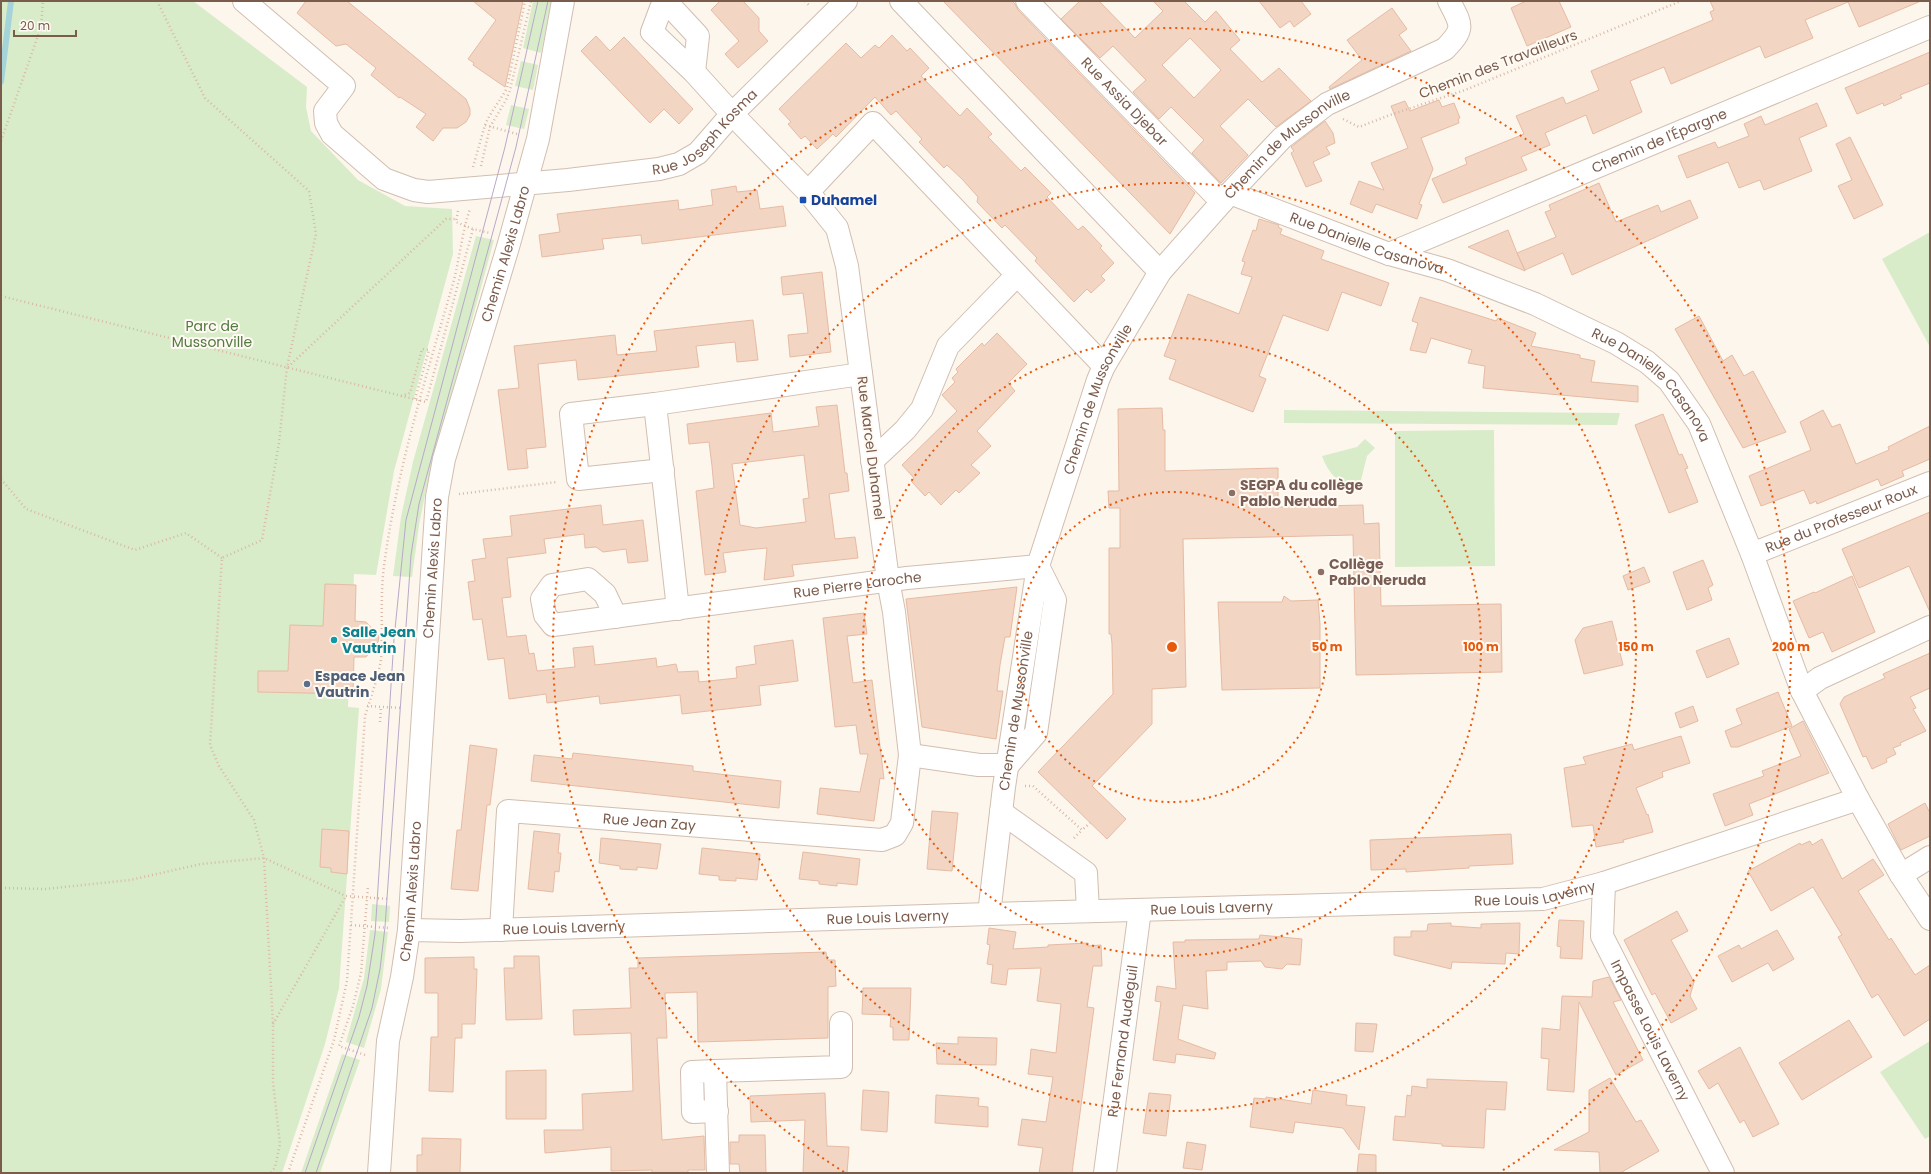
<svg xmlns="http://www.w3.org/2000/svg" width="1931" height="1174" font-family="Poppins,sans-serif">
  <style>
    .green { fill: #d8ecc9 }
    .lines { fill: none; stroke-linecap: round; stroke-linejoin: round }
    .stream { stroke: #a5d3da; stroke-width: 6 }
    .building { fill: #f3d5c3; stroke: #e6bba3; fill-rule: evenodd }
    .minor-casing { stroke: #d1beb0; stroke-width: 24 }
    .path { stroke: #d9b8a5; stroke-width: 2.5; stroke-dasharray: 1 3; stroke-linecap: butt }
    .minor { stroke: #fff; stroke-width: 22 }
    .tram { stroke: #b9a8c9; stroke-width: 1 }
    .ring { fill: none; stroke: #e8590c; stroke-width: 2; stroke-dasharray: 2 4 }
    .transit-dot { fill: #1a4fb4; stroke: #fffaf3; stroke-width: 1.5 }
    .education-dot { fill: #8d6e63; stroke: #fffaf3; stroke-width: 1.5 }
    .culture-dot { fill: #0f9aa8; stroke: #fffaf3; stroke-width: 1.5 }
    .service-dot { fill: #5c6f8a; stroke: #fffaf3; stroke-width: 1.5 }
    .labels { text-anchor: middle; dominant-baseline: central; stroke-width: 4; stroke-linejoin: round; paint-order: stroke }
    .street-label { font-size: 14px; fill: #7a5c4d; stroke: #fffaf3 }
    .transit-label { font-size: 14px; font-weight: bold; fill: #164399; stroke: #fffaf3; text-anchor: start }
    .park-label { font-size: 14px; fill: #537a41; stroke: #fffaf3 }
    .education-label { font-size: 14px; font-weight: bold; fill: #785e54; stroke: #fffaf3; text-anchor: start }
    .culture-label { font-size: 14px; font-weight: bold; fill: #0d838f; stroke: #fffaf3; text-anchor: start }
    .service-label { font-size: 14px; font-weight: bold; fill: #4e5e75; stroke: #fffaf3; text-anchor: start }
    .centre { fill: #e8590c; stroke: #fffaf3; stroke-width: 2 }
    .ring-label { font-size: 12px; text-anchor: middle; font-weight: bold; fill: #e8590c; stroke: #fffaf3; stroke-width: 4; stroke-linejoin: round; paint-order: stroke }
  </style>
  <rect width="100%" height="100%" fill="#fdf6ec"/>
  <path class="green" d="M1 1H193L307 87 306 107 311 131 358 180 405 206 452 209 453 254 394 471 376 575 354 574 348 707 359 708 339 988 325 1044 282 1173H1Z
    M533 1H552L541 53 523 48Z
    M521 61 538 65 533 90 515 86Z
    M511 105 529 109 524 129 506 125Z
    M1930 232V347L1882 259Z
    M476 236 494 240 427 485 419 525 412 577 393 576 401 517 413 462Z
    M1284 410 1620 413 1617 425 1284 423Z
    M1494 430 1495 566 1395 567V431Z
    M1365 439 1375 448 1367 456 1358 492C1341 485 1328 474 1322 456L1357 447Z
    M372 904 390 906 389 922 371 921Z
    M370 930 388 932 381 989 364 1048 346 1042 364 978Z
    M1930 1041V1136L1925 1139 1880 1072Z
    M342 1054 360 1060 320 1173H301Z"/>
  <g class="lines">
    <path class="stream" d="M1 82 11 1"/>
  </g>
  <path class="building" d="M306 1H347L466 99 470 109V115L466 122 457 128H443L433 141 416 127 426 114 400 97 399 98 371 75 376 68 346 44 336 46 297 13Z
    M473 1H523L505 87 473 65 474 63 468 59 496 20Z
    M720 1H743L759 18V31L768 41 738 68 725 54 739 41 711 10Z
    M943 1H1012L1015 4 1018 10 1195 193 1170 234Z
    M1080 1H1099L1135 38 1163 11 1153 1H1184L1205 22 1216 11 1240 40 1230 49 1262 82 1279 68 1311 101 1276 127 1248 99 1220 126 1248 155 1221 183 1192 153 1204 140 1171 107 1159 119 1133 92 1146 80 1113 46 1100 58 1061 19ZM1190 38 1221 70 1194 98 1162 65Z
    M1259 1H1301L1311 14 1294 27 1290 21 1280 28Z
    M1526 1H1559L1571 27 1527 46 1511 8Z
    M1710 1H1921L1859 27 1848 2 1805 20 1813 38 1765 58 1760 46 1671 84 1664 67 1630 81 1642 112 1593 134 1586 115 1545 133 1550 145 1521 157 1527 170 1443 203 1432 179 1467 164 1465 158 1524 134 1516 116 1563 97 1566 104 1599 90 1591 71 1713 20 1710 12 1714 10Z
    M1392 8 1407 29 1399 35 1411 51 1330 89 1329 87 1362 60 1347 40Z
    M892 35 907 51 910 48 929 68 921 76 960 116 967 108 992 134 988 137 1021 171 1025 167 1051 193 1047 197 1078 230 1083 226 1102 246 1100 248 1114 263 1101 276 1105 280 1091 293 1087 289 1074 302 1035 261 1037 258 1005 225 1002 228 977 202 978 197 962 179 947 165 944 168 919 142 922 139 896 111 891 115 875 97 836 137 833 134 817 149 805 136 801 139 788 124 791 122 779 109 846 43 861 58 875 45 879 48Z
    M596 36 610 51 624 37 693 109 679 124 664 109 650 123 581 51Z
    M1930 52V83L1900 95 1902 98 1884 106 1883 103 1857 114 1845 88Z
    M1439 100 1442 107 1454 103 1460 118 1458 119 1459 123 1421 138 1433 169 1419 204 1422 205 1417 219 1376 204 1372 213 1350 204 1359 181 1384 190 1371 163 1408 148 1391 106 1405 101 1410 111Z
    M1817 103 1827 126 1799 138 1812 171 1764 190 1760 180 1739 188 1728 162 1687 178 1678 156 1715 142 1718 148 1749 136 1744 124 1761 116 1765 125Z
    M1325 121 1333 133 1335 143 1326 147 1330 154 1313 162 1322 181 1306 187 1291 153 1294 151 1291 147Z
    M1850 137 1883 205 1854 219 1838 186 1852 180 1836 144Z
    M1599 183 1616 222 1658 205 1661 212 1690 200 1698 218 1572 275 1563 253 1525 270 1517 253 1556 237 1545 212 1551 210 1549 205Z
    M736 186 737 192 757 190 760 209 783 206 786 226 642 244 641 235 602 239 604 249 542 257 539 235 560 232 557 214 678 200 679 210 713 205 711 190Z
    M1259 219 1279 225 1278 227 1282 229 1280 234 1324 251 1321 259 1389 283 1381 306 1342 292 1328 331 1283 315 1259 376 1266 379 1253 412 1169 379 1176 360 1164 356 1188 294 1239 314 1252 277 1241 274 1245 262 1242 261 1253 230 1256 231Z
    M1508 230 1517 253 1525 271 1468 247Z
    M822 272 831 352 790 357 788 335 808 333 806 315 803 293 783 295 781 277Z
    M1420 297 1496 321 1498 318 1536 333 1531 346 1580 355V358L1595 361 1591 382 1638 386V402L1483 388 1485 366 1468 363 1472 350 1431 338 1426 353 1410 350 1418 323 1412 321Z
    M1699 316 1723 361 1732 355 1744 376 1753 371 1786 432 1743 448 1675 329Z
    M753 320 758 360 737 362 735 342 696 346 699 367 599 378 578 380 576 360 538 364 546 447 526 449 528 468 508 470 498 390 519 388 514 346 615 335 617 355 657 351 654 331Z
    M997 333 1027 364 1008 383 1015 391 977 431 991 446 971 465 980 473 959 493 956 490 941 505 929 492 925 496 911 481 914 478 902 465 957 411 942 395 955 382 952 378 958 372 956 369 982 343 984 346Z
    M837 405 845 473H847L849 491 829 494 835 539 855 537 858 558 792 565 794 576 764 580 767 548 746 550 723 553 726 572 705 575 696 491 714 488 712 466 709 442 689 444 687 424 771 413 773 432 819 426 816 407ZM804 455 809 498 803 499 806 522 756 528 740 525 732 464Z
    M1162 408 1163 430H1165V471L1278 468V507L1363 505 1364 524 1379 523 1381 606 1501 604 1502 672 1356 675 1353 535 1183 539 1186 687 1152 689V724L1092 786 1126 819 1107 839 1038 772 1113 694 1112 644 1111 634H1109V548H1120V508H1109L1108 491H1119L1118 409Z
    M1823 410 1832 427 1840 424 1856 464 1889 450 1888 447 1930 426V459L1902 471 1904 476 1881 486 1878 479 1817 504 1816 501 1810 504 1804 490 1761 506 1749 476 1811 450 1800 422Z
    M1663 414 1679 455 1682 454 1688 468 1685 469 1698 502 1669 513 1635 425Z
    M601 505 603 525 643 520 648 561 628 563 626 549 603 552 596 547 585 548 584 534 544 539 546 553 507 558 511 597 502 598 507 637 526 635 529 654 534 653 537 671 575 667 573 648 593 646 595 665 656 658 657 667 676 664 678 672 698 671 699 682 737 678 736 667 756 664 754 646 793 640 798 681 759 686 761 705 682 714 680 695 600 704 599 696 547 703 546 694 509 699 504 658 488 660 482 619 473 620 468 582 475 581 472 560 486 558 483 539 512 536 510 516Z
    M1930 512V612L1909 566 1859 588 1842 549Z
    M1703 560 1713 585 1708 588 1712 600 1687 610 1673 572Z
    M1644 567 1650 582 1628 590 1623 576Z
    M1852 576 1875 632 1832 652 1823 632 1809 638 1793 601 1814 592 1815 593Z
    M325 584 356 585 355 621 366 622 379 636 378 642 366 657H354L353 694 258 692V671H288L290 625 323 626Z
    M1017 587 1010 637H1005L1000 665 997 691H1003L996 739 922 727 906 599Z
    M1284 596 1291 601 1318 600 1320 624V688L1222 690 1218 602H1282Z
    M864 613 867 634 847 636 853 683 872 680 884 779 880 778 874 821 817 814 820 788 860 792 868 754H860L856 725 835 727 823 618Z
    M1612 621 1623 665 1584 674 1575 640 1583 628Z
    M1729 638 1739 664 1707 678 1696 651Z
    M1930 653V688L1910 697 1916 708 1913 709 1926 731 1900 743 1901 745 1893 748 1896 754 1886 759 1887 762 1872 769 1866 756 1863 757 1840 704 1844 697 1885 678 1883 674Z
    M1778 692 1792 726 1738 747H1731L1725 731 1742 724 1736 709Z
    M1693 706 1698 721 1680 728 1675 713Z
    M1803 721 1829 773 1749 804 1753 815 1725 826 1713 794 1764 776 1762 771 1801 756 1789 729Z
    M1681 736 1690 763 1662 772 1663 777 1636 788 1647 815 1648 814 1653 832 1623 840 1624 842 1596 847 1593 825 1572 827 1564 768 1586 764 1583 757 1632 744 1634 750Z
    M470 745 497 749 490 805H487L478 891 451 889 457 830H461Z
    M573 753 693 766V771L781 781 779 808 531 781 534 755 572 759Z
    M1925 803 1930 813V836L1901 850 1888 824Z
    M932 811 958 813 952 871 927 869Z
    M322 829 349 831 347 874 331 872V868L320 867Z
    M534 831 560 834 558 853H561L559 872 555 871 553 892 528 889Z
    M1511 834 1513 864 1469 866V868L1406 872V869L1371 870 1370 840Z
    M601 838 661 844 657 869 637 867V870L620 869V866L599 863Z
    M1822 839 1842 879 1873 859 1884 875 1858 891 1889 940 1891 938 1915 975 1930 965V1019L1904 1036 1878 994 1872 998 1838 937 1842 935 1813 887 1771 911 1748 871 1800 843 1801 845 1810 841 1812 845Z
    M702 848 760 854 757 880 736 878V881L719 880V876L699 874Z
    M803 852 860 859 857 885 837 883V886L819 884V881L799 879Z
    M1677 911 1688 931 1671 940 1694 982 1690 996 1697 1009 1671 1023 1655 993 1652 995 1624 940Z
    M1559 920 1584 921 1582 959 1560 958 1561 947 1557 946Z
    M1451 923V926L1481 928V924L1520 923 1519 954 1506 953 1505 964 1452 962 1451 969 1394 955V937H1411V931H1427L1428 924Z
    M989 928 1016 932 1013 949 1048 947V945L1088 943V946L1101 945 1102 966H1093L1087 1007 1094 1008 1072 1173H1039L1043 1148 1018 1145 1022 1119 1046 1122 1053 1077 1028 1074 1030 1060 1031 1049 1056 1053 1061 1004 1037 1001 1041 968 1008 969 1006 985 991 983 993 965 987 964 990 945 987 944Z
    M1777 930 1794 959 1773 971 1768 963 1732 982 1718 956 1739 945 1741 949Z
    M1260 935 1302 939 1300 965 1287 964 1282 969 1265 967 1261 961 1227 962V970L1206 971 1208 1009 1183 1005 1178 1039 1216 1053 1214 1059 1176 1054 1175 1063 1153 1060 1161 1002 1155 1001 1157 986 1176 989 1173 942H1185V940L1259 939Z
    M826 952 827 960H835L836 986 828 987V1038L698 1042 697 992 665 993 667 1038H657L662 1140 704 1136 705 1170H688V1173H652V1170L611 1171V1147L545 1153 544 1130H583L582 1094 633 1091 631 1033 574 1035 573 1010 631 1008 629 968H638V958Z
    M514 956H539L542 1019 506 1020 504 968H514Z
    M474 957V969H477L475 1024H462V1038H455L453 1092 429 1091 431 1037H438V993H425V958Z
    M1609 977 1621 1000 1613 1002 1643 1060 1616 1075 1579 1002 1574 1092 1547 1090 1549 1059 1541 1058 1542 1028 1560 1030 1562 996 1592 997 1593 981Z
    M863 988H911L909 1040H893V1027H890L891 1015 862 1014Z
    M1849 1020 1872 1057 1802 1100 1779 1063Z
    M1356 1023 1377 1024 1373 1052 1355 1051Z
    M958 1037 997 1038 996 1065 937 1064 936 1043 958 1044Z
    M1740 1047 1779 1124 1753 1137 1744 1120 1740 1123 1718 1083 1709 1089 1698 1071Z
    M546 1070V1119H506V1071Z
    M1610 1078 1636 1122 1641 1120 1659 1151 1620 1173H1600L1599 1152 1554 1150 1589 1132V1090Z
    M1427 1079 1507 1082 1505 1110 1486 1109 1484 1148 1442 1146V1144L1393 1140 1395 1116 1405 1117 1407 1095 1411 1096 1412 1086 1427 1088Z
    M863 1090 889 1092 887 1132 861 1130Z
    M1313 1090 1347 1095 1346 1105 1365 1107 1359 1150 1343 1128 1295 1122 1293 1133 1250 1127 1254 1098 1266 1099V1097L1311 1104Z
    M825 1093 827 1146 849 1147 847 1173H803L805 1120 751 1122 750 1096Z
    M1149 1093 1171 1095 1166 1136 1143 1133Z
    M936 1095 979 1098 978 1106 988 1107V1127L935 1123Z
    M739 1135H765L766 1173H740L739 1164H730V1142H739Z
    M422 1138 461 1139 460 1173H417V1155H422Z
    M1187 1142 1206 1145 1202 1170 1183 1168Z
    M1359 1154 1376 1155V1173H1357Z"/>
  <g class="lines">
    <g class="minor-casing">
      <g id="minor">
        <path id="s1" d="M244 1 344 86 325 111 326 123 332 134 384 179 414 190 428 192 568 180 659 169 679 164 698 153 732 114 846 1"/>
        <path d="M901 1 1160 272"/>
        <path id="s2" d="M1027 1 1222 202"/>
        <path d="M808 192 873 123 1104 366"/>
        <path id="s3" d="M1230 193 1389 254 1447 270 1535 304 1616 343 1647 362 1669 381 1699 424 1752 554 1802 691 1858 799 1901 875 1930 919"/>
        <path id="s4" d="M1389 254 1930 27"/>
        <path d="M655 404 571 414 578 479 663 470"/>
        <path d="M872 461 905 430 922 409 948 346 1017 275"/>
        <path id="s5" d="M1752 554 1930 483"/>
        <path d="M678 609 655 404 861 374"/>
        <path id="s6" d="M616 617 605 594 588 579 552 585 542 599 545 615 553 625 907 578 1038 566"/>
        <path d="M1802 691 1820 678 1930 627"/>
        <path d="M910 755 979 765H1008L1036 733 1055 600 1038 566"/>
        <path d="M1001 812 1086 873 1088 911"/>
        <path d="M1901 875 1930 857"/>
        <path id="s7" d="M1604 883 1602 936 1723 1173"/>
        <path id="s8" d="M989 914 1004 787 1038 566 1098 380 1104 366 1160 272 1230 193 1282 138 1327 104 1445 49C1465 28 1462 26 1449 1"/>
        <path id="s9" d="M409 930 460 931 989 914 1543 899 1604 883 1858 799"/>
        <path id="s10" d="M501 930 508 811 882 840 895 835 902 823 910 755 894 612 888 580 847 266 837 228 808 192 732 114 694 72 652 32 661 8 673 9 698 36 694 72"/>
        <path d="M715 1071 692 1072 693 1112 717 1111"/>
        <path id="s11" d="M379 1173 388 1041 402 977 409 930 437 497 444 459 508 247 538 139 563 1"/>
        <path d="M718 1173 715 1071 841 1067V1023"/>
        <path id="s12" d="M1105 1173 1140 910"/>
      </g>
    </g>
    <path class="path" d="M157 1 205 98 309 191 316 234 287 367 279 443 262 540 222 558 210 745 219 766 254 820 264 858 273 1024V1082L280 1144 275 1167 271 1173
      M805 1 810 6
      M1343 119 1359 127 1390 115 1465 90 1681 1
      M485 125C491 111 500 101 507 88L525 1
      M1 141 41 27 43 1
      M481 166 490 127 506 100 510 90 531 1
      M473 167 485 125 517 134
      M458 211 456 222 473 229
      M1 296 426 402 473 229 490 233
      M288 367 446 219H457
      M401 396 410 393 422 349 429 350 415 399
      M1 479 26 509 135 550 186 533 222 558
      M459 494 557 482
      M367 706 402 708
      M380 722 381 707
      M1025 786H1033L1082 830 1090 823
      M1074 838 1082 830
      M1 888 45 889 130 880 201 864 264 858 346 896 389 899
      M351 925 389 928
      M273 1024 346 896
      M365 1055 339 1046 353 1006 361 973 368 886
      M288 1173 334 1040 347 981 365 716 378 675 381 660C383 629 380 597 384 566 397 468 427 374 454 280 460 256 462 232 470 209"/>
    <use href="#minor" class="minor"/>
    <path class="tram" d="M305 1173 359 1017 367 986 375 934 394 639 406 520 505 147 538 1
      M316 1173 372 1008 380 969 385 927 411 555 419 504 516 147 548 1"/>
  </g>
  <g class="ring">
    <circle cx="1172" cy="647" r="155"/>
    <circle cx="1172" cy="647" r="309"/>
    <circle cx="1172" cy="647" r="464"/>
    <path d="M844 1172A619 619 0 1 1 1500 1172"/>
  </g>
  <rect class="transit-dot" x="799" y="196" width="8" height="8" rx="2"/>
  <g class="education-dot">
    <circle cx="1232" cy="493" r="4"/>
    <circle cx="1321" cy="572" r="4"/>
  </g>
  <circle class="culture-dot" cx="334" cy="640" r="4"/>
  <circle class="service-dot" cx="307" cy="684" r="4"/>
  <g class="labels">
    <g class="street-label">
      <text transform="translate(1498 64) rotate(-21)">Chemin des Travailleurs</text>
      <text stroke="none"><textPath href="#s2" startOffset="140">Rue Assia Djebar</textPath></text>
      <text stroke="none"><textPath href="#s1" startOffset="594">Rue Joseph Kosma</textPath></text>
      <text stroke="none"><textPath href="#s4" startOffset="293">Chemin de l'Épargne</textPath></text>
      <text stroke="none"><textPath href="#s8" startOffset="853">Chemin de Mussonville</textPath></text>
      <text stroke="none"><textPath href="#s3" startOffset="146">Rue Danielle Casanova</textPath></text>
      <text stroke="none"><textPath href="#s11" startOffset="932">Chemin Alexis Labro</textPath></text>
      <text stroke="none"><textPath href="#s3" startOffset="470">Rue Danielle Casanova</textPath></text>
      <text stroke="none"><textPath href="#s8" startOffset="529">Chemin de Mussonville</textPath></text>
      <text transform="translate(871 448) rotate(83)">Rue Marcel Duhamel</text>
      <text stroke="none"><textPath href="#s5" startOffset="96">Rue du Professeur Roux</textPath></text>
      <text stroke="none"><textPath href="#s11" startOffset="608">Chemin Alexis Labro</textPath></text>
      <text stroke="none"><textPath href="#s6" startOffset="438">Rue Pierre Laroche</textPath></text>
      <text stroke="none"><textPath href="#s8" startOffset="205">Chemin de Mussonville</textPath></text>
      <text stroke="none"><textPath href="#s10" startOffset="261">Rue Jean Zay</textPath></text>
      <text stroke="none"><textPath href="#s11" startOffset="284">Chemin Alexis Labro</textPath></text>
      <text stroke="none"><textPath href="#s9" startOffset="1127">Rue Louis Laverny</textPath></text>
      <text stroke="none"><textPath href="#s9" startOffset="803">Rue Louis Laverny</textPath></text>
      <text stroke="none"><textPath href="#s9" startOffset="479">Rue Louis Laverny</textPath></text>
      <text stroke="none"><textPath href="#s9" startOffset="155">Rue Louis Laverny</textPath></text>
      <text stroke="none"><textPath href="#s7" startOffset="159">Impasse Louis Laverny</textPath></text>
      <text stroke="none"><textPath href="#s12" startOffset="133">Rue Fernand Audeguil</textPath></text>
    </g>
    <g class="transit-label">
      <text x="811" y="200">Duhamel</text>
    </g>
    <g class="park-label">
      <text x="212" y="326">Parc de<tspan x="212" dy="16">Mussonville</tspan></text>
    </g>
    <g class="education-label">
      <text x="1240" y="485">SEGPA du collège<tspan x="1240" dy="16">Pablo Neruda</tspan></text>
      <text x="1329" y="564">Collège<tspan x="1329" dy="16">Pablo Neruda</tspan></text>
    </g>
    <g class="culture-label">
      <text x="342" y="632">Salle Jean<tspan x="342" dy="16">Vautrin</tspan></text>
    </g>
    <g class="service-label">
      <text x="315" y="676">Espace Jean<tspan x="315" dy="16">Vautrin</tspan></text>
    </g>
  </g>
  <circle cx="1172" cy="647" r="6" class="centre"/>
  <g class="ring-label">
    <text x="1327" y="651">50 m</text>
    <text x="1481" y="651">100 m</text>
    <text x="1636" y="651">150 m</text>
    <text x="1791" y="651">200 m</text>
  </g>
  <rect width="1931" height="1174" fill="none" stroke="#7a5c4d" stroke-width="4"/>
  <path d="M14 30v6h62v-6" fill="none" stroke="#7a5c4d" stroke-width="2"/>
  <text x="20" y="30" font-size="12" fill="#7a5c4d" stroke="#fffaf3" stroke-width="3" paint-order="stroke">20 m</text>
</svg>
